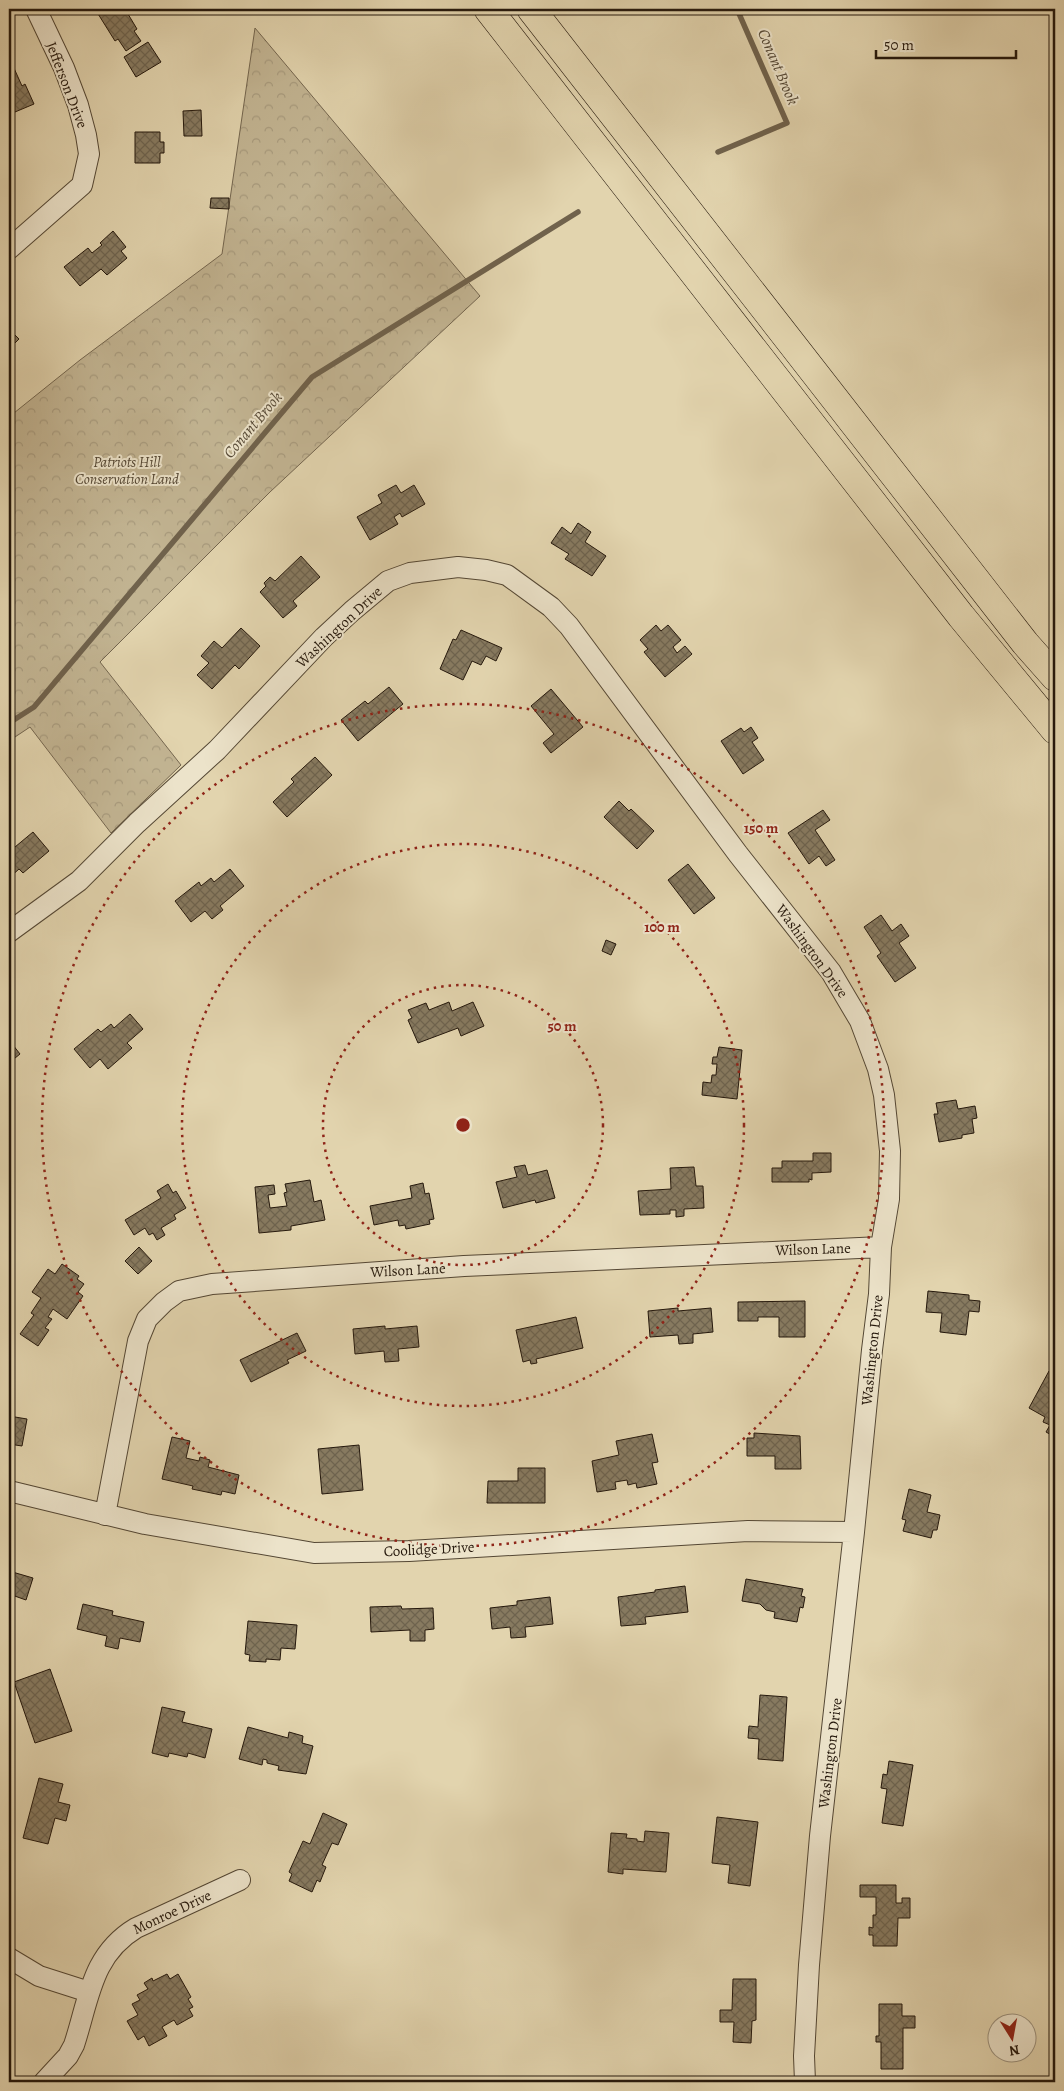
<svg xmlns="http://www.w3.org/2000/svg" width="1064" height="2091" font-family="Alegreya,serif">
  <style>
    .park { fill: url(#park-crowns); stroke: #74664f }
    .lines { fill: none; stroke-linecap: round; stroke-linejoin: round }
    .stream { stroke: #70624c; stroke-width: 5.5 }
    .building { fill: url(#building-cross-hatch); stroke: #25180c }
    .street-casing { stroke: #544734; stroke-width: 22 }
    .highway-casing { stroke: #25180c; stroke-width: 29 }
    .street { stroke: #ece3ca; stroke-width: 20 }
    .highway { stroke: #e2d4ae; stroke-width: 28 }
    .ring { fill: none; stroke: #8f2418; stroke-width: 2.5; stroke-dasharray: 2.5 5 }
    .labels { text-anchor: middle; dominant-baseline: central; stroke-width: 4; stroke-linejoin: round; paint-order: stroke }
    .street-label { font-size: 15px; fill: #25180c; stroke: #ece3ca }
    .park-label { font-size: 15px; font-style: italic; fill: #544734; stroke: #ece3ca }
    .water-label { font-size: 16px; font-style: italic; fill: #574a37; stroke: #ece3ca }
    .centre { fill: #8f2418; stroke: #ece3ca; stroke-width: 2.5 }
    .ring-label { font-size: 15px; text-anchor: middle; font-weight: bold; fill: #8f2418; stroke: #ece3ca; stroke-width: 4; stroke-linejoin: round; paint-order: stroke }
  </style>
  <defs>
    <pattern id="park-crowns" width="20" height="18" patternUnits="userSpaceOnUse" patternTransform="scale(1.25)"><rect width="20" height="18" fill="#c2b492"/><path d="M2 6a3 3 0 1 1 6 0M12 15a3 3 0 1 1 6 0" fill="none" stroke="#a79a7d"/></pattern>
    <pattern id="building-cross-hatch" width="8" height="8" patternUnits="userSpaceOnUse" patternTransform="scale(1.25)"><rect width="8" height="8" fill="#877a60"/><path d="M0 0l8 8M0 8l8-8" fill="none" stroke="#6e634e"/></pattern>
  </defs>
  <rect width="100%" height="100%" fill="#e2d4ae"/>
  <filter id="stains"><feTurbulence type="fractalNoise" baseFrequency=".004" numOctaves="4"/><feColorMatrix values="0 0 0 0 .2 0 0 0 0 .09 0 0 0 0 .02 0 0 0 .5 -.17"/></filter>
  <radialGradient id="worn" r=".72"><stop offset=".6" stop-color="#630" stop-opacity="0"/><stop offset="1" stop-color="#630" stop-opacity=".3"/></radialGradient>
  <path class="park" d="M255 28 480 296 270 492 100 662 181 765 111 833 30 727 9 741V417L80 360 222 254Z"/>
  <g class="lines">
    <path class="stream" d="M718 152 787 123 737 9
      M9 723 34 707 312 377 578 212"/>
  </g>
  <path class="building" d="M95 9H125L137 29 134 31 141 41 126 51 118 39 115 41Z
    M148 42 161 62 136 77 124 57Z
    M9 57 22 86 25 84 34 104 15 112 9 97Z
    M201 110 202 136H184L183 111Z
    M135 132H160V142H164V153H160V163H135Z
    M211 198H229V209L210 208Z
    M113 231 126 247 121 251 127 258 107 275 101 269 80 286 64 267 88 248 92 253 102 245 100 243Z
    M9 329 19 339 9 349Z
    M396 485 401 493 414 485 425 504 402 517 400 513 394 517 398 524 370 540 357 517 382 503 378 495Z
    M578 523 591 532 585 542 606 556 592 576 565 559 569 554 551 543 562 527 571 534Z
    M301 556 320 577 293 601 297 606 283 618 260 592 266 586 264 583 270 577 275 581Z
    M656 625 661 631 668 625 681 640 673 647 677 653 685 646 692 654 665 677 644 652 648 649 640 640Z
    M241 628 260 646 239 669 235 665 212 689 197 675 209 663 201 656 214 641 222 648Z
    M461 630 502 648 496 661 486 656 481 665 472 661 463 680 440 669 453 639 456 640Z
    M389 687 403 704 358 741 341 720 365 701 368 704Z
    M551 689 583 727 551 753 543 743 554 734 531 706Z
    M751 727 758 738 752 742 764 760 743 774 721 741 741 728 744 732Z
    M315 757 332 775 287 817 273 802 294 782 291 779Z
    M619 801 629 811 631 809 654 831 637 849 604 817Z
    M823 810 830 820 815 830 835 860 826 866 819 856 809 864 788 833Z
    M33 832 49 851 23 873 19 869 9 878V852Z
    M688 864 715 898 694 914 668 880Z
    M230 869 244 886 220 906 223 910 212 919 205 911 191 922 175 901 199 882 201 886 211 878 214 882Z
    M881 915 892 931 901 924 909 936 899 943 916 968 895 982 877 956 881 953 864 927Z
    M606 940 616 944 611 955 602 951Z
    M449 1002 452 1011 473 1002 484 1026 461 1036 458 1028 418 1043 408 1020 412 1018 408 1010 426 1003 429 1010Z
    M130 1014 143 1029 127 1043 132 1048 108 1069 100 1059 90 1068 74 1049 98 1029 101 1032 111 1024 114 1028Z
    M9 1040 20 1054 9 1063Z
    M719 1047 742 1050 737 1099 702 1095 703 1082 711 1083 712 1075H716L717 1064H712L713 1057H717Z
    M956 1100 958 1109 975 1106 977 1118 972 1119 974 1133 962 1135V1138L939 1142 934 1114H938L936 1103Z
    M813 1153H831V1172L812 1173V1180L809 1179V1182H772V1168H782V1161H813Z
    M525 1165 528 1175 547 1170 555 1198 536 1203 535 1200 503 1208 496 1182 517 1177 514 1167Z
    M694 1167 696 1186H703L704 1208 684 1209V1216L676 1217V1210H670V1214L640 1215 638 1191 671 1189 670 1168Z
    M310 1180 314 1202 321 1200 325 1220 291 1226V1230L259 1233 255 1187 274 1185 275 1194 268 1195 270 1208 287 1206 284 1193 287 1192 285 1184Z
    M423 1183 425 1194 429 1193 434 1219 429 1220 430 1224 406 1229 405 1225 399 1226 398 1220 374 1225 370 1206 412 1198 410 1186Z
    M168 1184 173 1193 176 1191 186 1208 174 1215 176 1219 161 1228 165 1235 157 1240 153 1233 149 1235 145 1228 134 1235 125 1220 161 1198 157 1191Z
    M139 1247 152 1261 138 1274 125 1261Z
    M62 1264 79 1276 77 1279 84 1284 78 1292 83 1296 67 1319 53 1309 48 1317 52 1319 45 1328 49 1330 38 1346 20 1334 34 1315 31 1313 41 1298 32 1292 48 1269 55 1274Z
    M928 1291 969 1295V1300L980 1301 979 1312 969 1311 966 1335 940 1332 942 1313 926 1312Z
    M805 1301V1337H779V1317H758V1321H738V1302Z
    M678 1308V1311L711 1308 713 1332 693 1334V1343L679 1344 678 1335 650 1337 648 1311Z
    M576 1317 583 1348 536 1359 537 1363 531 1364 530 1360 523 1362 516 1330Z
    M385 1326V1329L417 1326 419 1347 398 1349 399 1361 385 1362 384 1351 355 1354 353 1329Z
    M297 1333 306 1351 287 1360 289 1363 251 1382 240 1360Z
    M1049 1371 1055 1375V1437L1046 1432 1050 1425 1043 1422 1045 1417 1029 1408Z
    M9 1416 27 1419 22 1446 9 1444Z
    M754 1433 800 1436 801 1469H775V1456H747V1438H754Z
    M652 1434 658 1462 652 1463 657 1484 637 1488 636 1483 628 1485 627 1480 615 1482 616 1489 597 1492 592 1461 619 1455 616 1441Z
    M172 1437 190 1441 186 1458 199 1461 200 1457 210 1460 208 1467 239 1475 235 1494 222 1491 221 1495 192 1489 193 1486 162 1479Z
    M359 1445 363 1490 322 1494 318 1449Z
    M518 1468H545V1503H487L488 1481H518Z
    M909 1489 931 1495 927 1512 940 1515 937 1530H933L931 1538 903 1531 906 1520 902 1519Z
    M9 1571 33 1578 26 1600 9 1594Z
    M746 1579 803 1589 801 1596 805 1597 803 1608 800 1607 797 1622 774 1618 775 1612 766 1610 760 1604 742 1601Z
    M685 1586 688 1612 645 1617 646 1624 621 1626 618 1597 655 1592V1590Z
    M550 1597 553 1624 525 1627 526 1637 511 1638 510 1627 492 1629 490 1608 517 1605V1601Z
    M83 1604 113 1611 112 1615 144 1622 140 1642 120 1638 118 1649 105 1646 107 1636 77 1629Z
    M401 1606 402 1609 433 1608 434 1629 425 1630V1641H410V1630L371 1632 370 1607Z
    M248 1621 297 1625 295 1649 281 1648 280 1660 266 1659V1662L249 1661 250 1655 245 1654Z
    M50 1669 72 1731 35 1743 14 1682Z
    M760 1695 787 1697 783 1761 758 1759 759 1739 748 1738 749 1726 758 1727Z
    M162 1707 185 1712 182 1722 212 1729 205 1758 188 1753 187 1757 169 1753 168 1757 152 1753Z
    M248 1727 288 1738 289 1732 303 1736 302 1743 313 1746 306 1774 278 1770 279 1766 267 1763V1760L263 1759 262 1765 239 1759Z
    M889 1761 913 1765 903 1826 882 1823 887 1789 881 1788 883 1774 887 1775Z
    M39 1778 63 1784 58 1802 70 1805 66 1821 55 1818 48 1844 23 1838Z
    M323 1813 347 1824 338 1845 332 1843 322 1865 326 1867 320 1882 317 1880 312 1892 289 1881 292 1874 289 1872 303 1841 310 1844Z
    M717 1817 758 1822 750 1886 728 1883 730 1865 712 1863Z
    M645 1831 669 1833 666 1872 623 1869V1874L608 1872 611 1833 627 1834 626 1838 637 1839V1841L644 1842Z
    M860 1885H896V1903H902V1898H910V1918H898L897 1946H873V1935H869V1927L873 1928V1915H876V1897H860Z
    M167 1974 170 1979 178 1974 191 1997 188 1999 193 2007 189 2009 193 2016 177 2025 174 2020 162 2027 167 2036 149 2046 144 2036 138 2040 127 2021 138 2015 132 2004 140 2000 137 1995 148 1989 144 1983 152 1978 153 1981Z
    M733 1979H756V2020L752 2021 751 2043 733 2042 734 2022H720V2010H732Z
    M879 2004H902V2016H915V2028H903V2069H881V2042H876V2036H879Z"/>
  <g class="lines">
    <g class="street-casing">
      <path id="street" d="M9 249 82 185 89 154 86 135 78 105 64 68 36 9
        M9 932 79 881 137 823 217 750 324 637 352 611 388 581 410 573 458 567 486 570 507 575 551 607 569 626 738 854 831 972 860 1021 878 1069 884 1095 890 1151 889 1199 881 1247 879 1294 872 1350 854 1532 820 1836 809 1965 804 2056 805 2082
        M9 1491 145 1524 314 1553 409 1551 748 1531 854 1532
        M105 1515 138 1341 147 1319 164 1302 179 1291 212 1284 464 1266 881 1247
        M9 1958 39 1976 89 1992
        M44 2082 68 2056 74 2045C89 2000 91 1955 136 1928L240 1880"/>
    </g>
    <g class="highway-casing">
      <path id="highway" d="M488 9 961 616 1055 730
        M531 9 1025 643 1055 677"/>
    </g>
    <use href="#street" class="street"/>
    <use href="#highway" class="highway"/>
  </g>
  <g class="ring">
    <circle cx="463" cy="1125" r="140"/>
    <circle cx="463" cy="1125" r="281"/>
    <circle cx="463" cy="1125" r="421"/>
  </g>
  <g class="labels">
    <g class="street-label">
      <text transform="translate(67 85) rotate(69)">Jefferson Drive</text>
      <text transform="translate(339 627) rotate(-43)">Washington Drive</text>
      <text transform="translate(812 951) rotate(54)">Washington Drive</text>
      <text transform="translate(813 1249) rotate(-2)">Wilson Lane</text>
      <text transform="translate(408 1270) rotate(-3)">Wilson Lane</text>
      <text transform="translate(872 1350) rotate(-84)">Washington Drive</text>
      <text transform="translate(429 1549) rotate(-3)">Coolidge Drive</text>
      <text transform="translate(830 1753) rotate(-83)">Washington Drive</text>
      <text transform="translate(172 1912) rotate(-25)">Monroe Drive</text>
    </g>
    <g class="park-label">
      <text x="127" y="462">Patriots Hill<tspan x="127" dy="17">Conservation Land</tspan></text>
    </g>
    <g class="water-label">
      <text transform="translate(778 67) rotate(67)">Conant Brook</text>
      <text transform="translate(253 425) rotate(-50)">Conant Brook</text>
    </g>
  </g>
  <circle cx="463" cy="1125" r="8" class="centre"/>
  <g class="ring-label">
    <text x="761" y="833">150 m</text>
    <text x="662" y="932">100 m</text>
    <text x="562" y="1031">50 m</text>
  </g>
  <rect width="1064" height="2091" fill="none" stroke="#e2d4ae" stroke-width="30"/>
  <rect x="10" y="10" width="1044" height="2071" fill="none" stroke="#25180c" stroke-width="2.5"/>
  <rect x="15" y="15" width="1034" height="2061" fill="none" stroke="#25180c"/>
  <g transform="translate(1012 2038) rotate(169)"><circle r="24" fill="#ece3ca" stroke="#9c927e"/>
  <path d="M0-4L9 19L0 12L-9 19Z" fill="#8f2418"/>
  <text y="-8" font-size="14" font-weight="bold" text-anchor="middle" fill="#25180c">N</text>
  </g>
  <path d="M876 50v8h140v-8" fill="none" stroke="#25180c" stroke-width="2.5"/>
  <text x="884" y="50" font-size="15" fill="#25180c" stroke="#ece3ca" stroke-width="4" paint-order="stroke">50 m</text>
  <rect width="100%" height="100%" filter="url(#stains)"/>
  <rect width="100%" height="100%" fill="url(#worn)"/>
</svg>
